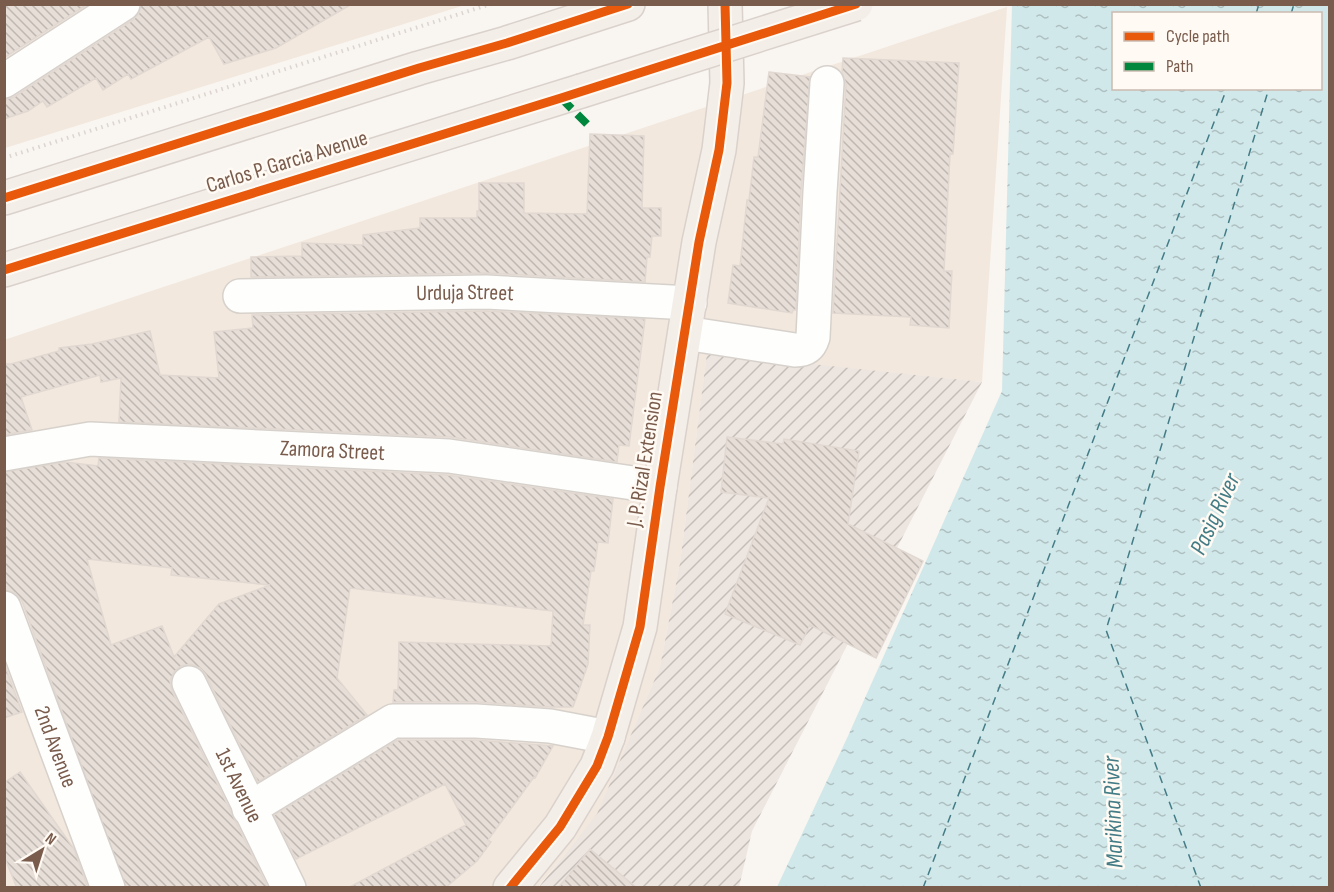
<svg xmlns="http://www.w3.org/2000/svg" width="1334" height="892" font-family="'Sofia Sans Condensed',sans-serif">
  <style>
    .residential { fill: #f2e8de }
    .industrial { fill: url(#industrial-furrows) }
    .water { fill: url(#water-ripples); fill-rule: evenodd }
    .lines { fill: none; stroke-linecap: round; stroke-linejoin: round }
    .ferry { stroke: #437c86; stroke-width: 1.5; stroke-dasharray: 8 6; stroke-linecap: butt }
    .building { fill: url(#building-back-hatch); stroke: #e2d8d2; stroke-width: 1.5; fill-rule: evenodd }
    .minor-casing { stroke: #d7d1cb; stroke-width: 36 }
    .major-casing { stroke: #dad1cc; stroke-width: 36 }
    .path { stroke: #dcd5d0; stroke-width: 4; stroke-dasharray: 1.5 4.5; stroke-linecap: butt }
    .minor { stroke: #fefefd; stroke-width: 33 }
    .major { stroke: #f3eee8; stroke-width: 33 }
    .major-bridge-casing { stroke: #dad1cc; stroke-width: 36; stroke-linecap: butt }
    .major-bridge { stroke: #f3eee8; stroke-width: 33 }
    .quiet { stroke: #00873e; stroke-width: 8; stroke-dasharray: 15 8; stroke-linecap: butt }
    .cycleway-casing { stroke: #fffaf3; stroke-width: 13 }
    .cycleway { stroke: #e8590c; stroke-width: 9 }
    .labels { text-anchor: middle; dominant-baseline: central; stroke-width: 5; stroke-linejoin: round; paint-order: stroke }
    .street-label { font-size: 22px; fill: #7a5c4d; stroke: #fffaf3 }
    .water-label { font-size: 24px; font-style: italic; fill: #437c86; stroke: #fffaf3 }
  </style>
  <defs>
    <pattern id="industrial-furrows" width="10" height="10" patternUnits="userSpaceOnUse" patternTransform="scale(1.5)"><rect width="10" height="10" fill="#ede5e0"/><path d="M-1 1l2-2M0 10L10 0M9 11l2-2" fill="none" stroke="#c5bdb8"/></pattern>
    <pattern id="water-ripples" width="26" height="14" patternUnits="userSpaceOnUse" patternTransform="scale(1.5)"><rect width="26" height="14" fill="#d0e8ea"/><path d="M2 4q2-2 4 0t4 0M15 11q2-2 4 0t4 0" fill="none" stroke="#aebfc0"/></pattern>
    <pattern id="building-back-hatch" width="6" height="6" patternUnits="userSpaceOnUse" patternTransform="scale(1.5)"><rect width="6" height="6" fill="#e6ded7"/><path d="M-1 5l2 2M0 0l6 6M5-1l2 2" fill="none" stroke="#bfb7b1"/></pattern>
  </defs>
  <rect width="100%" height="100%" fill="#f9f5f0"/>
  <path class="residential" d="M5 5H465L5 148Z
    M1007 7 982 382 707 354 680 563 660 667 597 815 538 887H5L4 340Z"/>
  <path class="industrial" d="M707 353 982 382 752 831 739 887 538 888 597 814 660 667 680 563Z"/>
  <path class="water" d="M1012 5H1329V887H777L848 736 1002 391ZM1114 14H1320V88H1114Z"/>
  <g class="lines">
    <path class="ferry" d="M1256 14 1259 4
      M1291 14 1294 4
      M923 888 1227 88
      M1201 888 1106 630 1269 88"/>
  </g>
  <path class="building" d="M4 4H88L4 58Z
    M141 4H352L276 48 224 64 209 37 131 79 128 74 103 90 96 78 47 107 43 101 28 111 4 119V100L14 97 133 20 139 13Z
    M843 58 959 63 953 154H950L944 271H952L949 328 910 325 911 317 833 313 846 84 842 72Z
    M769 72 810 77 801 191 796 310H793L792 313 728 303 733 265 740 266 747 200H749L754 157H758Z
    M590 134 644 136 642 208H661V236H652L650 257H647L645 282 486 273 251 277V257L302 256V243L363 245V235L420 228V218H477V211H479V183H524V213L587 214Z
    M486 311 645 319 629 446 619 445 617 462 450 437 119 422 121 378 101 382 100 375 21 397 32 430 4 435V364H11L59 351V348L92 344 150 331 160 375 219 378 214 332 253 328 252 315Z
    M727 437 783 444 784 439 859 451 848 524 923 561 876 658 810 625 800 645 725 614 769 498 721 492Z
    M99 458 447 475 613 499 608 543 598 542 594 571H591L583 625H590L588 664 573 707H551L476 702H393L394 690H398L399 642 551 646 553 611 350 588 337 678 367 715 258 782 206 675 200 668 191 664 181 666 174 672 170 681 172 691 268 888H126L22 601 15 593 4 590V472L65 462 98 466ZM87 559 172 568 171 575 270 585 219 604 174 657 162 626 111 645Z
    M4 663 22 712 4 718Z
    M398 740H475L553 746 535 778 534 777 488 840 491 842 477 861 445 888H348L466 825 445 784 296 859 274 815 391 744 392 746V743Z
    M20 772 74 849 88 888H17L4 856V783Z
    M590 849 637 888H558Z"/>
  <g class="lines">
    <g class="minor-casing">
      <g id="minor">
        <path d="M4 81 123 4"/>
        <path id="s1" d="M240 296 486 292 690 303"/>
        <path d="M685 333 795 350C805 350 810 347 813 337L820 192 827 83"/>
        <path id="s2" d="M4 454 90 439 449 456 660 487"/>
        <path id="s3" d="M4 608 108 888"/>
        <path id="s4" d="M189 683 289 888"/>
        <path d="M249 809 393 721H476L550 726 608 737"/>
      </g>
    </g>
    <g class="major-casing">
      <path id="major" d="M4 198 419 68 507 43 628 4
        M4 270 581 91
        M510 888 560 827 597 766 608 737 640 627 660 487 699 242 719 150 727 83 725 4"/>
    </g>
    <path class="path" d="M4 158 491 4"/>
    <use href="#minor" class="minor"/>
    <use href="#major" class="major"/>
    <g class="major-bridge-casing">
      <path id="major-bridge" d="M581 91 856 4"/>
    </g>
    <use href="#major-bridge" class="major-bridge"/>
    <path class="quiet" d="M561 98 587 124"/>
    <g class="cycleway-casing">
      <path id="cycleway" d="M4 198 419 68 507 43 628 4
        M4 270 561 98 856 4
        M510 888 560 827 597 766 608 737 640 627 660 487 699 242 719 150 727 83 725 4"/>
    </g>
    <use href="#cycleway" class="cycleway"/>
  </g>
  <g class="labels">
    <g class="street-label">
      <text transform="translate(287 162) rotate(-17)">Carlos P. Garcia Avenue</text>
      <text stroke="none"><textPath href="#s1" startOffset="225">Urduja Street</textPath></text>
      <text stroke="none"><textPath href="#s2" startOffset="330">Zamora Street</textPath></text>
      <text transform="translate(645 459) rotate(-81)">J. P. Rizal Extension</text>
      <text stroke="none"><textPath href="#s3" startOffset="148">2nd Avenue</textPath></text>
      <text stroke="none"><textPath href="#s4" startOffset="114">1st Avenue</textPath></text>
    </g>
    <g class="water-label">
      <text transform="translate(1215 514) rotate(-65)">Pasig River</text>
      <text transform="translate(1113 812) rotate(-92)">Marikina River</text>
    </g>
  </g>
  <rect width="1334" height="892" fill="none" stroke="#7a5c4d" stroke-width="12"/>
  <rect x="1112" y="12" width="210" height="78" fill="#fffaf3" stroke="#cabbb1" stroke-width="1.5"/>
  <rect x="1124" y="32" width="30" height="9" fill="#e8590c" stroke="#cabbb1" stroke-width="1.5"/>
  <text x="1166" y="42" font-size="18" fill="#7a5c4d">Cycle path</text>
  <rect x="1124" y="62" width="30" height="9" fill="#00873e" stroke="#cabbb1" stroke-width="1.5"/>
  <text x="1166" y="72" font-size="18" fill="#7a5c4d">Path</text>
  <g transform="translate(42 850) rotate(38)" stroke="#fffaf3" stroke-width="4.5" paint-order="stroke">
  <path d="M0-4.5L10 22L0 15L-10 22Z" fill="#7a5c4d"/>
  <text y="-9" font-size="16" font-weight="bold" text-anchor="middle" fill="#7a5c4d">N</text>
  </g>
</svg>
